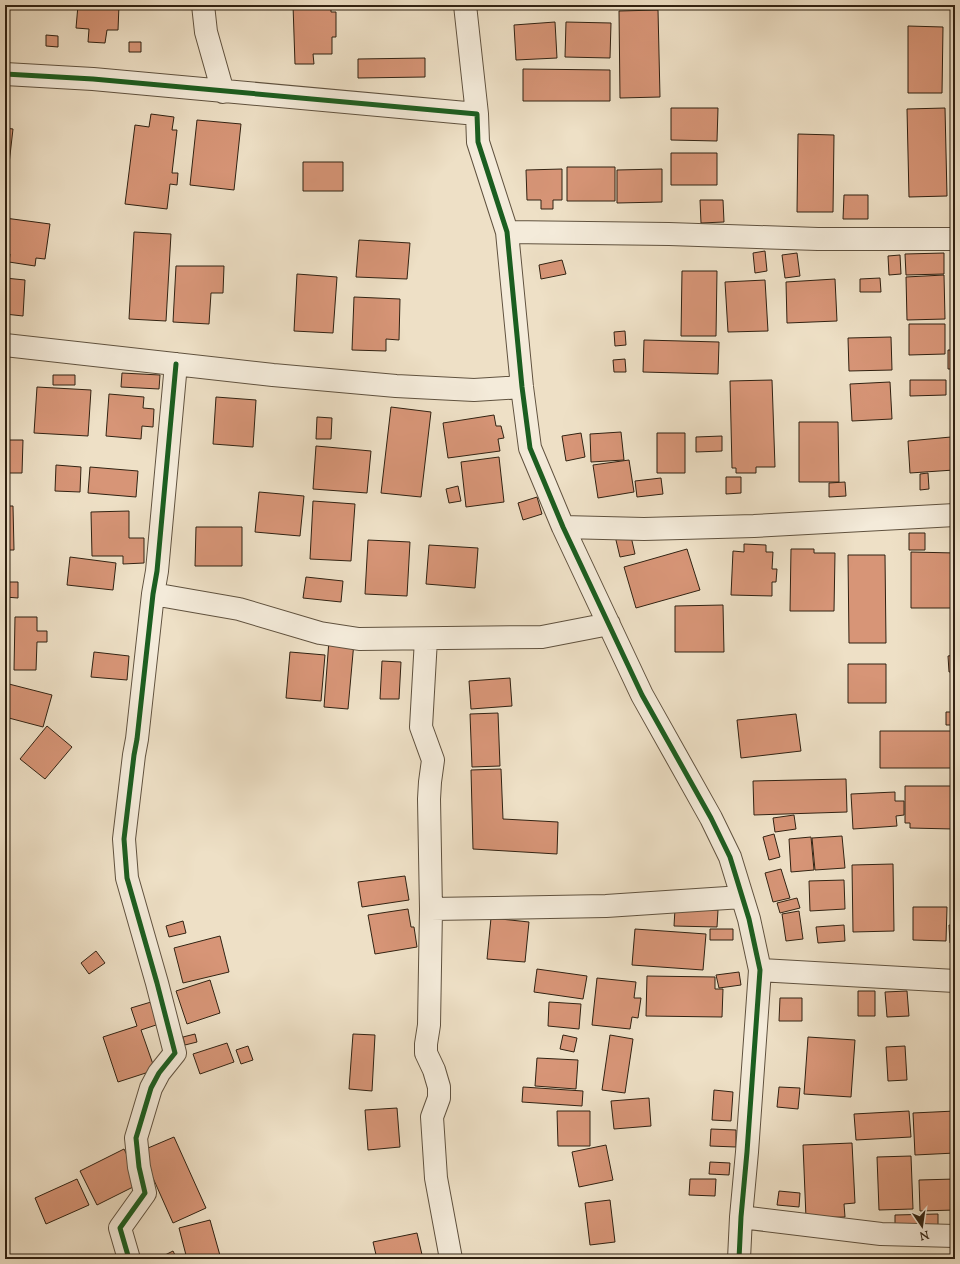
<svg xmlns="http://www.w3.org/2000/svg" width="960" height="1264" font-family="'Sorts Mill Goudy',serif">
  <style>
    .building { fill: #d79577; stroke: #312212 }
    .lines { fill: none; stroke-linecap: round; stroke-linejoin: round }
    .minor-casing { stroke: #60523f; stroke-width: 24 }
    .minor { stroke: #f4ebda; stroke-width: 22 }
    .cycleway-casing { stroke: #f4ebda; stroke-width: 8 }
    .cycleway { stroke: #1b5e20; stroke-width: 5 }
  </style>
  <rect width="100%" height="100%" fill="#eee0c6"/>
  <filter id="stains"><feTurbulence type="fractalNoise" baseFrequency=".005" numOctaves="4"/><feColorMatrix values="0 0 0 0 .2 0 0 0 0 .09 0 0 0 0 .02 0 0 0 .5 -.17"/></filter>
  <radialGradient id="worn" r=".72"><stop offset=".6" stop-color="#630" stop-opacity="0"/><stop offset="1" stop-color="#630" stop-opacity=".3"/></radialGradient>
  <path class="building" d="M78 5H119L118 30H107L105 43 88 42 89 29 76 28Z
    M293 5H331V12H336V37H332V54H313L314 64H295Z
    M658 10 660 97 620 98 619 11Z
    M555 22 557 58 516 60 514 25Z
    M566 22 611 23 610 58 565 57Z
    M908 26 943 27 942 93H908Z
    M46 35 58 36V47L46 46Z
    M129 42H141V52H129Z
    M425 58V77L358 78V59Z
    M523 69 610 70V101H523Z
    M671 108H718L717 141 671 140Z
    M945 108 947 196 909 197 907 109Z
    M151 114 174 117 172 130H177L172 173H178L177 185 170 184 167 209 125 204 135 125 149 127Z
    M197 120 241 124 234 190 190 185Z
    M5 128 13 129 5 199Z
    M798 134 834 135 833 212H797Z
    M671 153H717V185H671Z
    M303 162H343V191H303Z
    M567 167H615V201H567Z
    M562 169V200H553V209H541V200H527L526 170Z
    M662 169V202L617 203V170Z
    M844 195H868V219H843Z
    M700 200H723L724 222 701 223Z
    M5 218 50 224 45 259 36 258 35 266 9 262 10 254H5Z
    M134 232 171 234 166 321 129 319Z
    M359 240 410 243 407 279 356 277Z
    M765 251 767 271 755 273 753 253Z
    M797 253 800 276 785 278 782 255Z
    M944 253V274L906 275 905 254Z
    M900 255 901 274 889 275 888 256Z
    M562 260 566 274 541 279 539 265Z
    M176 266H224L223 293H211L209 324 173 322Z
    M682 271H717L716 336H681Z
    M297 274 337 277 333 333 294 331Z
    M944 275 945 319 907 320 906 277Z
    M5 278 25 280 23 316 5 314Z
    M880 278 881 292H860V279Z
    M835 279 837 321 787 323 786 282Z
    M765 280 768 331 728 332 725 282Z
    M354 297 400 299 399 340 386 339V351L352 350Z
    M909 324H945V354L909 355Z
    M625 331 626 345 615 346 614 332Z
    M891 337 892 370 849 371 848 338Z
    M644 340 719 342 718 374 643 372Z
    M948 350H955V369H948Z
    M625 359 626 372H614L613 360Z
    M122 373 160 375 159 389 121 387Z
    M53 375H75V385H53Z
    M772 380 775 467H756V473H736V468H732L730 381Z
    M910 380H946V395L910 396Z
    M890 382 892 419 852 421 850 384Z
    M37 387 91 390 88 436 34 433Z
    M109 394 144 397 143 408 154 409 153 427 142 426 141 439 106 436Z
    M216 397 256 400 253 447 213 444Z
    M391 407 431 412 421 497 381 493Z
    M494 415 496 426H501L504 438 498 439 500 451 448 458 443 423Z
    M317 417 332 418 331 439H316Z
    M799 422H838L839 482H799Z
    M621 432 624 460 591 462 590 434Z
    M581 433 585 457 566 461 562 436Z
    M657 433H685V473H657Z
    M722 436V451L696 452V437Z
    M951 437 954 470 910 473 908 441Z
    M5 440H23L22 473H5Z
    M316 446 371 451 367 493 313 489Z
    M499 457 504 502 466 507 461 462Z
    M629 460 634 492 598 498 593 465Z
    M56 465 81 467 80 492 55 491Z
    M90 467 138 471 136 497 88 493Z
    M928 473 929 489 920 490V474Z
    M726 477H741V493L726 494Z
    M661 478 663 494 637 497 635 481Z
    M845 482 846 496 829 497V483Z
    M458 486 461 501 449 503 446 489Z
    M259 492 304 496 300 536 255 532Z
    M537 497 542 514 523 520 518 503Z
    M313 501 355 504 351 561 310 559Z
    M5 506H13L14 550H5Z
    M129 511V538H144V563L123 564V556H92L91 512Z
    M196 527H242V566H195Z
    M630 532 635 554 620 557 615 536Z
    M909 533H925V550H909Z
    M368 540 410 542 407 596 365 594Z
    M744 544 766 545V552H773L772 569H777L776 582H772V596L731 595 733 551 744 552Z
    M429 545 478 548 475 588 426 584Z
    M687 549 700 590 636 608 624 567Z
    M791 549H814V553H835L834 611H790Z
    M911 552 955 553V608H911Z
    M848 555H885L886 643H849Z
    M70 557 116 563 113 590 67 585Z
    M306 577 343 581 341 602 303 598Z
    M5 582H18V598L5 597Z
    M723 605 724 652H675V606Z
    M15 617H37V631H47V642H37L36 670H14Z
    M329 640 354 642 348 709 324 707Z
    M94 652 129 656 127 680 91 677Z
    M290 652 325 655 321 701 286 698Z
    M955 655V672H949L948 656Z
    M382 661 401 662 399 699H380Z
    M848 664H886V703H848Z
    M510 678 512 706 471 709 469 681Z
    M5 683 52 695 43 727 5 717Z
    M946 712H955V725H946Z
    M498 713 500 766 472 767 470 714Z
    M796 714 801 751 741 758 737 720Z
    M47 726 72 747 45 779 20 759Z
    M880 731H955V768H880Z
    M501 769 503 819 558 822 557 854 473 849 471 770Z
    M846 779 847 812 754 815 753 781Z
    M905 786H953V801H955V815H953V829L910 828V823H905Z
    M895 792V801H904V815L896 816 897 826 853 829 851 794Z
    M794 815 796 829 775 832 773 818Z
    M774 834 780 857 769 860 763 837Z
    M842 836 845 868 815 870 812 838Z
    M811 837 814 870 791 872 789 839Z
    M893 864 894 931 853 932 852 865Z
    M781 869 790 898 773 902 765 873Z
    M405 876 409 900 362 907 358 882Z
    M844 880 845 909 810 911 809 881Z
    M797 898 800 908 780 913 777 903Z
    M913 907H947L946 941 913 940Z
    M408 909 411 927H414L417 947 375 954 368 915Z
    M675 909 718 910 717 927 674 926Z
    M799 911 803 939 786 941 782 914Z
    M491 918 529 922 525 962 487 959Z
    M183 921 186 933 169 937 166 926Z
    M844 925 845 941 818 943 816 927Z
    M949 925H955V943H950Z
    M635 929 706 934 703 970 632 965Z
    M710 929H733V940H710Z
    M220 936 229 972 183 983 174 948Z
    M96 951 105 963 89 974 81 963Z
    M537 969 587 976 583 999 534 992Z
    M739 972 741 985 719 988 716 975Z
    M647 976 715 977V989H723L722 1017 646 1016Z
    M597 978 636 982 634 998H641L638 1018 632 1017 630 1029 592 1025Z
    M210 980 220 1013 187 1024 176 991Z
    M858 991H875V1016H858Z
    M907 991 909 1016 887 1017 885 992Z
    M780 998H802V1021H779Z
    M151 1002 159 1024 141 1030 155 1070 118 1082 103 1037 137 1026 131 1008Z
    M549 1002 581 1004 579 1029 548 1026Z
    M195 1034 197 1042 185 1045 183 1037Z
    M353 1034 375 1035 372 1091 349 1089Z
    M563 1035 577 1038 574 1052 560 1049Z
    M610 1035 633 1039 625 1093 602 1090Z
    M808 1037 855 1040 851 1097 804 1094Z
    M227 1043 234 1062 200 1074 193 1054Z
    M248 1046 253 1060 241 1064 236 1050Z
    M905 1046 907 1080 888 1081 886 1047Z
    M537 1058 578 1060 576 1089 535 1086Z
    M523 1087 583 1091 582 1106 522 1102Z
    M779 1087 800 1088 798 1109 777 1107Z
    M714 1090 733 1092 731 1121 712 1120Z
    M649 1098 651 1126 614 1129 611 1101Z
    M397 1108 400 1147 368 1150 365 1110Z
    M557 1111H590V1146H558Z
    M909 1111 911 1137 856 1140 854 1114Z
    M955 1111V1153L915 1155 913 1113Z
    M711 1129 736 1130V1147L710 1146Z
    M174 1137 206 1208 173 1223 141 1151Z
    M852 1143 855 1203 844 1204 845 1217 806 1218 803 1145Z
    M606 1145 613 1180 579 1187 572 1152Z
    M124 1149 141 1183 97 1205 80 1171Z
    M911 1156 913 1209 879 1210 877 1157Z
    M710 1162 730 1163 729 1175 709 1174Z
    M77 1179 89 1205 46 1224 35 1198Z
    M690 1179H716L715 1196 689 1195Z
    M955 1179V1210L920 1211 919 1180Z
    M779 1191 800 1193 799 1207 777 1205Z
    M610 1200 615 1242 590 1245 585 1203Z
    M938 1214V1228L895 1229V1215Z
    M210 1220 221 1259H187L179 1228Z
    M417 1233 423 1259H377L373 1242Z
    M173 1251 177 1259H157Z"/>
  <g class="lines">
    <g class="minor-casing">
      <path id="minor" d="M203 5 206 32 223 92
        M465 5 477 114
        M5 74 93 79 477 114 478 142 507 232 522 387 530 448 563 527 642 695 711 818 730 857 749 919 760 970 747 1152 741 1217 739 1259
        M507 232 669 234 818 239H955
        M5 345 273 375 396 386 474 390 522 387
        M563 527 644 529 754 526 955 515
        M153 594 239 609 320 633 359 639 542 637 609 624
        M426 639 421 727 433 760 430 782 429 799 431 909 429 1025 426 1044V1053L434 1070 439 1087V1098L432 1117 436 1178 451 1259
        M431 909 606 906 742 897
        M760 970 955 981
        M741 1217 881 1234 955 1236
        M129 1259 120 1228 145 1193 139 1167 136 1138 151 1088 159 1073 175 1053 157 983 127 878 124 839 134 755 137 739 153 594 157 571 176 364"/>
    </g>
    <use href="#minor" class="minor"/>
    <g class="cycleway-casing">
      <path id="cycleway" d="M5 74 93 79 477 114 478 142 507 232 522 387 530 448 563 527 642 695 711 818 730 857 749 919 760 970 747 1152 741 1217 739 1259
        M129 1259 120 1228 145 1193 139 1167 136 1138 151 1088 159 1073 175 1053 157 983 127 878 124 839 134 755 137 739 153 594 157 571 176 364"/>
    </g>
    <use href="#cycleway" class="cycleway"/>
  </g>
  <rect width="960" height="1264" fill="none" stroke="#eee0c6" stroke-width="20"/>
  <rect x="6" y="6" width="948" height="1252" fill="none" stroke="#312212" stroke-width="2"/>
  <rect x="10" y="10" width="940" height="1244" fill="none" stroke="#312212"/>
  <g transform="translate(922 1226) rotate(167)" stroke="#f4ebda" stroke-width="3" paint-order="stroke">
  <path d="M0-3L7 15L0 10L-7 15Z" fill="#312212"/>
  <text y="-6" font-size="11" font-weight="bold" text-anchor="middle" fill="#312212">N</text>
  </g>
  <rect width="100%" height="100%" filter="url(#stains)"/>
  <rect width="100%" height="100%" fill="url(#worn)"/>
</svg>
